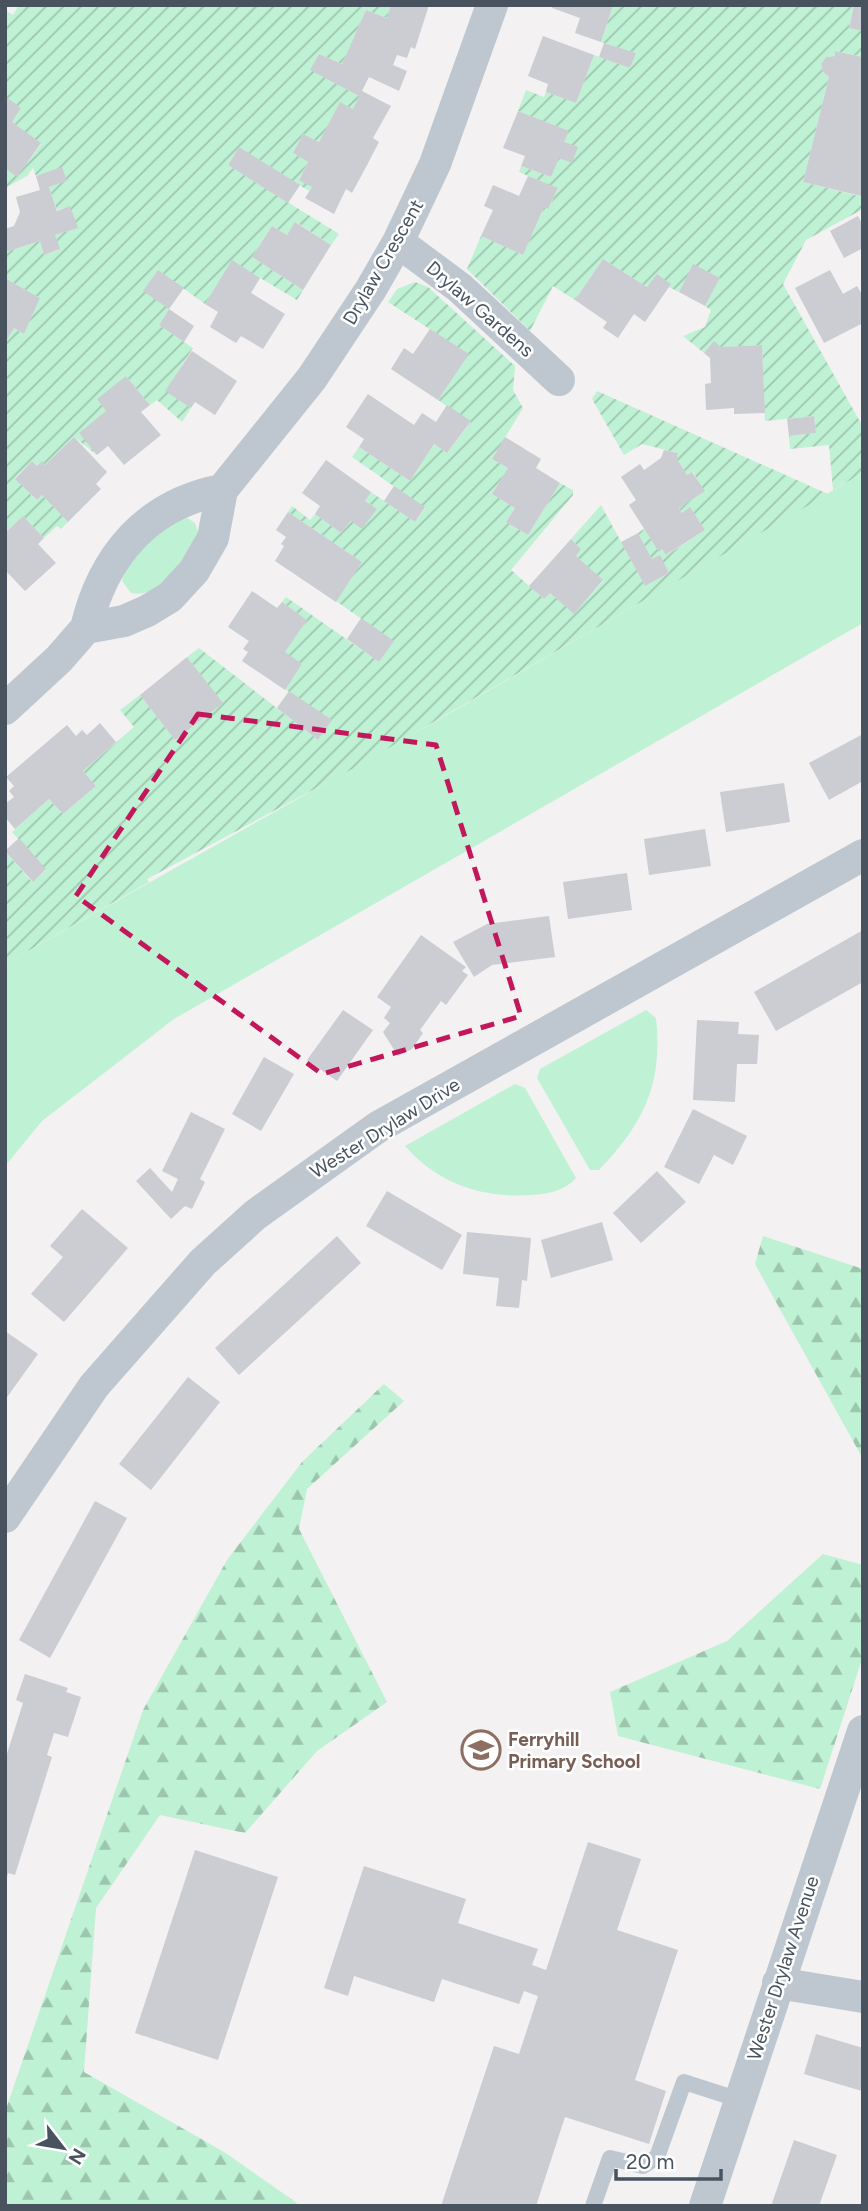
<svg xmlns="http://www.w3.org/2000/svg" width="868" height="2211" font-family="Figtree,sans-serif">
  <style>
    .grass { fill: #bff1d4 }
    .forest { fill: url(#forest-firs) }
    .garden { fill: url(#garden-furrows) }
    .building { fill: #cbcdd3 }
    .lines { fill: none; stroke-linecap: round; stroke-linejoin: round }
    .lane { stroke: #bec7d0; stroke-width: 16 }
    .street { stroke: #bec7d0; stroke-width: 32 }
    .marked { fill: none; stroke: #c2185b; stroke-width: 5; stroke-dasharray: 14 9; stroke-linejoin: round }
    .labels { text-anchor: middle; dominant-baseline: central; stroke-width: 5; stroke-linejoin: round; paint-order: stroke }
    .street-label { font-size: 19px; fill: #48535f; stroke: #fff }
    .education-label { font-size: 19px; font-weight: bold; fill: #785e54; stroke: #fff; text-anchor: start }
  </style>
  <defs>
    <pattern id="forest-firs" width="22" height="20" patternUnits="userSpaceOnUse" patternTransform="scale(1.75)"><rect width="22" height="20" fill="#bff1d4"/><path d="M5 1l3.5 6h-7zM16 11l3.5 6h-7z" fill="#9dc6af"/></pattern>
    <pattern id="garden-furrows" width="10" height="10" patternUnits="userSpaceOnUse" patternTransform="scale(1.75)"><rect width="10" height="10" fill="#bff1d4"/><path d="M-1 1l2-2M0 10L10 0M9 11l2-2" fill="none" stroke="#9dc6af"/></pattern>
  </defs>
  <rect width="100%" height="100%" fill="#f3f1f1"/>
  <path class="grass" d="M863 473V623L174 1019 42 1121 5 1166V964L452 712Z
    M184 516 195 523 198 532C187 555 163 600 131 593L122 581C126 552 161 531 184 516Z
    M646 1010 656 1018C663 1084 644 1123 599 1170H590L537 1078 540 1069Z
    M515 1084 525 1088 576 1178C564 1191 549 1194 531 1195 481 1198 439 1184 405 1146Z"/>
  <path class="forest" d="M763 1236 863 1269V1459L755 1264Z
    M384 1384 404 1401 307 1489 299 1529 387 1702 317 1751 245 1833 160 1815 96 1908 84 2072 224 2152 297 2203 295 2206H5V2112L143 1710 227 1560 302 1462Z
    M823 1554 863 1565V1656L820 1789 618 1736 610 1692 727 1641Z"/>
  <path class="garden" d="M19 5H391L387 18 366 10 342 64 319 54 311 70 359 96 353 109 340 103 319 142 303 134 293 153 308 162 299 179 312 187 309 191 239 147 228 165 339 234 331 245 296 222 287 235 272 226 252 257 303 290 297 300 232 261 205 304 158 270 169 309 159 325 193 348 166 391 191 408 182 422 157 400 150 405 126 376 98 399 106 411 97 455 74 437 45 465 42 462 37 466 32 461 15 478 36 500 42 495 68 522 61 529 57 526 44 538 23 516 5 533V343L14 328 24 334 40 298 5 278V252L40 241 44 255 59 250 55 235 77 228 70 207 57 210 49 187 66 181 62 168 36 176 33 168 27 176 5 188V168L17 176 41 144 12 122 21 108 5 98V10L13 15Z
    M613 5H854L849 27 863 31V57L836 51 835 56 826 57 821 64 823 72 829 77 803 182 863 197V209L806 240 783 284 863 427V473L833 490 829 445 790 449 789 436 816 433 814 416 765 421 762 345 721 347 714 342 704 353 683 336 705 327 711 310 705 306 720 278 693 265 679 292 669 287H647L603 259 575 300 553 286 530 331 467 269 481 236 523 255 544 207 548 209 558 189 519 172 521 166 551 177 568 131 518 111 526 90 544 97 546 92 576 103 594 55 630 68 635 53 601 42Z
    M415 282 428 287 515 366 513 390 523 408 492 459 508 468 492 494 515 508 506 522 528 535 560 483 573 490V495L511 570 544 599 550 593 574 613 603 581 576 556 581 549 571 539 601 505 645 586 669 573 660 556 652 559 638 533 644 529 659 551 662 549 667 555 705 530 690 508 682 513 679 508 704 491 693 472 687 475 677 459 678 453 642 444 624 455 592 399 597 391 828 494 354 768 147 879 149 882 5 964V851L32 882 46 870 12 832 49 799 63 814 96 786 83 771 134 727 120 710 140 695 175 740 222 703 187 657 199 648 318 740 331 720 285 689 302 664 284 653 307 620 282 602 286 597 379 662 393 641 336 601 362 562 288 512 292 506 310 520 315 514 341 533 351 521 377 509 365 501 371 492 415 522 425 508 352 457 359 447 410 481 434 444 447 453 471 422 438 400 468 354 388 302 397 289Z"/>
  <path class="building" d="M391 5H429L415 49 411 47 407 58 397 55 393 65 407 71 399 91 369 77 362 91 391 106 373 138 379 142 366 167 352 193 346 189 334 214 305 198 312 187 299 180 308 162 293 153 303 134 319 142 340 102 353 109 359 96 310 70 319 54 342 64 366 10 387 18Z
    M553 5H613L601 42 575 33 580 18 552 8Z
    M854 5H863V31L849 28Z
    M543 36 594 55 576 103 546 92 548 84 528 76Z
    M604 43 636 53 630 68 599 57Z
    M835 51 863 57 861 196 803 182 829 77 823 72 821 64 826 57 835 56Z
    M5 96 21 108 12 122 41 143 17 177 5 168Z
    M518 111 569 131 564 142 578 147 572 163 559 158 551 177 521 166 525 156 503 148Z
    M239 147 300 185 288 203 228 165Z
    M62 167 67 181 49 187 57 211 70 206 78 228 55 235 60 249 44 255 40 241 5 252V229L14 226 20 212 16 197 40 190 36 176Z
    M528 176 558 188 548 209 544 207 523 255 481 236 493 210 484 206 493 185 519 196Z
    M858 216 863 225V248L844 258 830 231Z
    M295 222 331 245 303 290 252 257 272 226 287 235Z
    M603 259 647 287 657 274 671 284 645 322 634 314 618 338 603 328 607 322 575 300Z
    M232 260 260 278 251 293 285 314 263 349 241 336 236 343 210 327 218 312 205 304Z
    M693 264 720 278 705 306 679 292Z
    M158 270 184 288 169 309 143 291Z
    M830 270 843 294 857 286 863 296V323L824 343 795 288Z
    M5 278 40 298 24 334 14 328 5 343Z
    M169 309 194 326 184 342 159 325Z
    M430 329 469 354 438 400 391 369 404 348 413 354Z
    M714 341 721 347 762 345 765 413 734 414V408L706 410 705 384 711 383 710 358 704 353Z
    M192 351 237 381 215 415 195 402 191 408 165 391Z
    M126 376 150 405 141 412 161 435 124 465 108 446 97 455 79 433 106 411 97 399Z
    M368 394 414 425 422 413 436 422 447 405 471 421 447 453 434 444 410 481 359 447 364 439 346 427Z
    M814 416 816 433 789 436 787 419Z
    M74 437 107 472 96 484 101 489 68 522 42 495 37 500 15 479 32 461 37 466 42 461 45 465Z
    M505 437 541 459 536 468 560 483 528 535 506 522 515 508 492 494 508 468 492 459Z
    M664 450 678 453 677 459 687 475 692 472 705 491 679 508 682 513 690 507 705 530 666 555 662 549 659 552 629 505 636 500 621 477 640 464 644 470 661 458Z
    M326 460 371 492 365 501 377 509 362 529 351 521 341 533 315 514 320 506 302 493Z
    M394 486 425 507 415 522 384 501Z
    M288 512 362 562 336 602 275 561 284 546 281 544 286 537 276 530Z
    M23 516 44 538 38 544 56 563 25 591 5 570V533Z
    M638 533 652 559 660 555 669 573 645 586 621 542Z
    M571 539 581 549 576 556 603 580 574 614 550 593 544 599 529 586Z
    M252 591 277 608 282 602 307 620 285 652 302 664 285 690 242 661 248 652 243 649 249 641 228 627Z
    M361 618 394 641 379 662 347 639Z
    M187 657 223 703 175 740 140 695Z
    M289 691 332 720 318 740 277 708Z
    M100 723 116 742 83 771 96 786 63 814 49 799 15 829 5 817V804L14 797 9 791 14 786 6 777 67 725 76 736 82 730 87 735Z
    M863 734V781L829 800 809 763Z
    M784 783 790 822 726 832 720 792Z
    M705 829 711 866 649 875 644 839Z
    M19 838 46 869 33 882 5 851Z
    M627 873 632 910 568 919 563 882Z
    M549 916 555 957 492 965 474 977 453 942 487 924Z
    M863 930V982L776 1031 754 992Z
    M421 935 466 967 462 971 468 975 446 1005 441 1001 420 1030 423 1033 412 1049 398 1056 383 1032 390 1023 384 1018 391 1007 377 997Z
    M343 1010 373 1030 337 1081 307 1060Z
    M697 1020 739 1022 738 1034 759 1035 757 1064H737L735 1102 693 1100Z
    M264 1057 294 1074 261 1131 232 1114Z
    M693 1109 747 1136 733 1165 714 1155 699 1184 664 1167Z
    M191 1112 225 1129 200 1179 205 1182 192 1209 185 1206 171 1219 136 1181 150 1168 172 1192 178 1179 162 1171Z
    M657 1171 686 1202 641 1243 613 1213Z
    M387 1191 462 1235 442 1270 366 1226Z
    M82 1209 128 1248 64 1322 31 1294 63 1257 50 1246Z
    M602 1222 613 1260 551 1278 541 1240Z
    M467 1232 531 1238 527 1281 522 1280 519 1308 496 1306 499 1278 463 1274Z
    M337 1236 361 1263 239 1375 215 1348Z
    M5 1331 38 1354 5 1400Z
    M188 1377 220 1402 151 1490 119 1464Z
    M95 1501 127 1518 50 1658 19 1640Z
    M25 1674 68 1688 66 1692 81 1697 68 1737 54 1733 47 1755 52 1757 15 1875 8 1873 6 1881 5 1760 23 1703 16 1700Z
    M588 1842 641 1859 617 1930 678 1950 635 2080 666 2091 649 2144 565 2117 536 2206H441L494 2046 519 2054 538 1996 524 1991 519 2004 442 1979 434 2002 354 1976 348 1996 324 1988 364 1866 466 1899 458 1923 538 1949 532 1965 546 1970Z
    M195 1850 278 1877 218 2060 135 2033Z
    M816 2034 863 2048 862 2091 804 2074Z
    M794 2140 837 2155 819 2206H771Z"/>
  <g class="lines">
    <path class="lane" d="M593 2206 610 2158 643 2166 657 2157 684 2082 740 2100"/>
    <path class="street" d="M398 242 460 288 559 380
      M86 628C103 556 147 504 222 490
      M5 709 59 659 86 628 124 621 147 611 170 597 194 571 213 538 222 490 312 378 371 289 398 242 435 164 492 5
      M5 1517 94 1386 203 1262 255 1215 378 1127 863 855
      M778 1983 863 1997
      M705 2206 863 1731"/>
  </g>
  <path class="marked" d="M198 714 436 745 521 1016 322 1074 76 896Z"/>
  <defs>
    <g id="school-ring" transform="scale(2.0125)"><circle r="9.5" fill="#fff" stroke="#8d6e63" stroke-width="1.5"/><path d="M0-5L7-2L0 1L-7-2ZM-4 1L0 2.5L4 1V4Q0 6-4 4Z" fill="#8d6e63"/></g>
  </defs>
  <g fill-rule="evenodd">
    <use href="#school-ring" x="481" y="1750"/>
  </g>
  <g class="labels">
    <g class="street-label">
      <text transform="translate(383 262) rotate(-60)">Drylaw Crescent</text>
      <text transform="translate(480 309) rotate(41)">Drylaw Gardens</text>
      <text transform="translate(385 1128) rotate(-32)">Wester Drylaw Drive</text>
      <text transform="translate(783 1968) rotate(-72)">Wester Drylaw Avenue</text>
    </g>
    <g class="education-label">
      <text x="508" y="1739">Ferryhill<tspan x="508" dy="22">Primary School</tspan></text>
    </g>
  </g>
  <rect width="868" height="2211" fill="none" stroke="#48535f" stroke-width="14"/>
  <g transform="translate(63 2148) rotate(121)" stroke="#ffffff" stroke-width="5" paint-order="stroke">
  <path d="M0-5L12 26L0 18L-12 26Z" fill="#48535f"/>
  <text y="-10" font-size="19" font-weight="bold" text-anchor="middle" fill="#48535f">N</text>
  </g>
  <path d="M616 2169v10h105v-10" fill="none" stroke="#48535f" stroke-width="3.5"/>
  <text x="626" y="2169" font-size="21" fill="#48535f" stroke="#ffffff" stroke-width="5" paint-order="stroke">20 m</text>
</svg>
